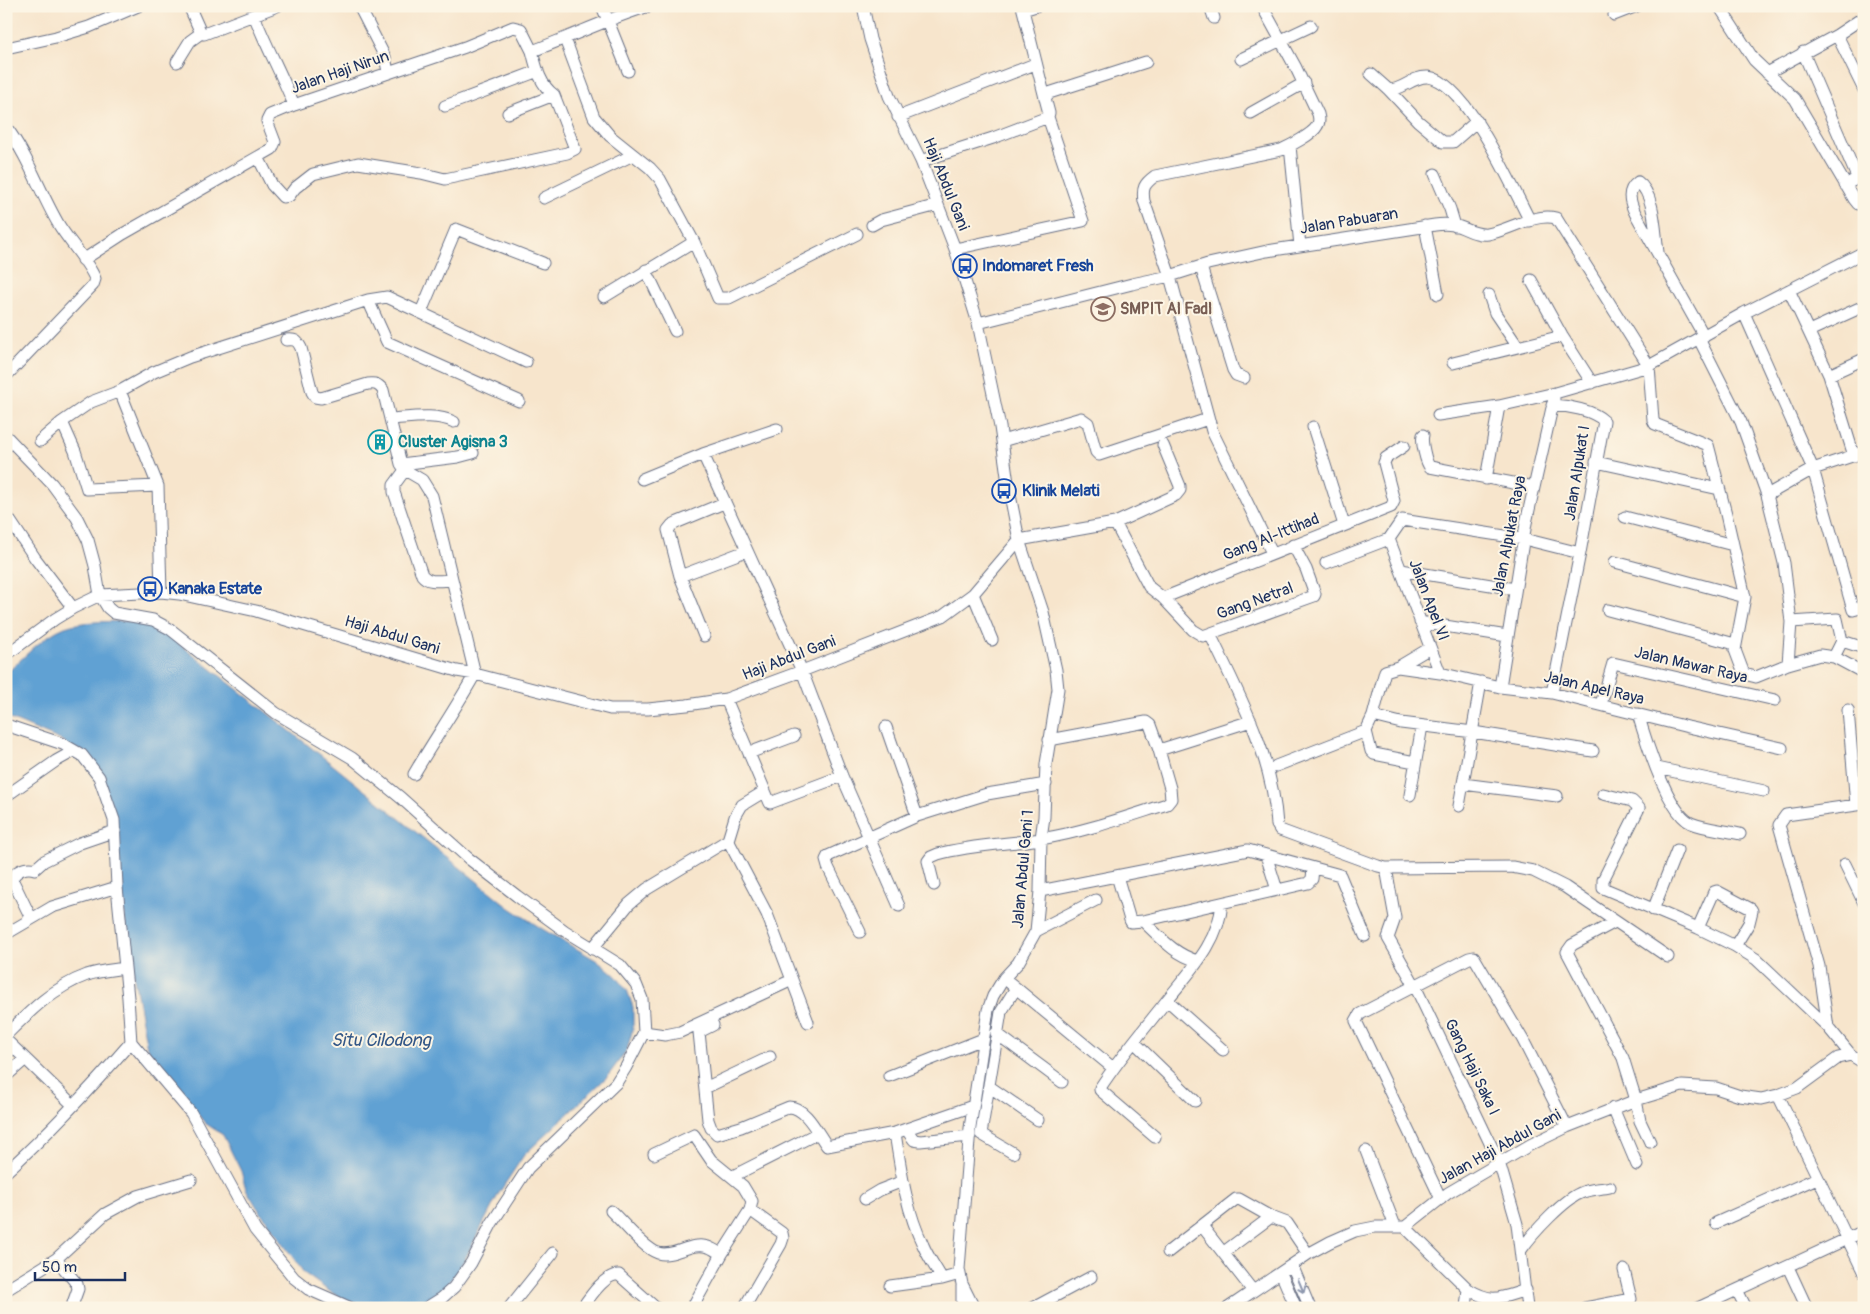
<svg xmlns="http://www.w3.org/2000/svg" width="1870" height="1314" font-family="Pangolin,sans-serif">
  <style>
    .water { fill: #60a1d3; stroke: #3e6898 }
    .lines { fill: none; stroke-linecap: round; stroke-linejoin: round }
    .minor-casing { stroke: #686f84; stroke-width: 13 }
    .minor { stroke: #fff; stroke-width: 11 }
    .oneway { stroke: #8d97ae }
    .labels { text-anchor: middle; dominant-baseline: central; stroke-width: 4; stroke-linejoin: round; paint-order: stroke }
    .street-label { font-size: 16px; fill: #1b2f5e; stroke: #fcf5e5 }
    .transit-label { font-size: 16px; font-weight: bold; fill: #164399; stroke: #fcf5e5; text-anchor: start }
    .education-label { font-size: 16px; font-weight: bold; fill: #785e54; stroke: #fcf5e5; text-anchor: start }
    .culture-label { font-size: 16px; font-weight: bold; fill: #0d838f; stroke: #fcf5e5; text-anchor: start }
    .water-label { font-size: 18px; font-style: italic; fill: #335787; stroke: #fcf5e5 }
  </style>
  <rect width="100%" height="100%" fill="#fcf5e5"/>
  <filter id="ink" filterUnits="userSpaceOnUse"><feTurbulence type="fractalNoise" baseFrequency=".02" numOctaves="2"/><feDisplacementMap in="SourceGraphic" scale="10" xChannelSelector="R" yChannelSelector="G"/><feConvolveMatrix kernelMatrix="1 2 1 2 8 2 1 2 1" color-interpolation-filters="sRGB"/></filter>
  <filter id="wash" filterUnits="userSpaceOnUse"><feTurbulence type="fractalNoise" baseFrequency=".0096" numOctaves="4" result="noise"/><feDisplacementMap in="SourceGraphic" scale="20" xChannelSelector="R" yChannelSelector="G"/><feGaussianBlur stdDeviation="1.12" result="paint"/><feColorMatrix in="noise" values="0 0 0 0 0 0 0 0 0 0 0 0 0 0 0 0 0 1.4 0 .05"/><feComposite in="paint" operator="in"/></filter>
  <g filter="url(#wash)">
    <rect width="100%" height="100%" fill="#f7e5cc"/>
    <path class="water" d="M121 621 145 622 158 627 318 753 510 908 544 930 601 963 616 976 627 990 633 1007V1028L627 1050 607 1077 524 1155 499 1193 465 1259 447 1286 417 1308 359 1307 329 1291 304 1273 257 1207 246 1189 241 1171 223 1135 205 1123 173 1084 147 1048 132 967 105 785 63 741 6 717V674C23 658 44 635 65 627 82 621 103 622 121 621Z"/>
  </g>
  <g filter="url(#ink)">
    <g class="lines">
      <g class="minor-casing">
        <path id="minor" d="M189 6 201 33 204 34 277 6
          M359 6 385 57 388 72
          M602 6 628 71
          M863 6 870 39 889 96 921 161 955 249 978 323 1000 427 1009 490 1019 540 1043 612 1056 670 1058 689 1046 764 1044 817 1041 838 1040 891 1036 931 1018 963 1004 978 993 996 988 1010 970 1128 959 1269 962 1284 974 1308
          M1022 6 1045 98
          M1210 6 1214 18
          M1262 6 1296 68 1318 114C1319 118 1320 122 1317 126 1313 134 1290 146 1281 150L1155 176C1144 184 1142 188 1144 201L1170 276 1212 431 1272 553
          M1719 6 1754 60 1795 99 1854 199 1858 204 1864 203
          M1023 10 1036 6
          M254 15C266 46 282 75 294 105
          M1614 15 1637 6
          M1837 35 1864 90
          M565 39 594 117 610 136 650 168 660 179 694 242 718 298H729L857 234
          M6 48 56 37 89 27 138 6
          M1803 52 1857 177 1856 179 1845 185
          M1241 59 1311 26
          M177 62 190 41 201 33
          M1767 73 1837 35 1864 17
          M1371 74 1389 90C1403 90 1413 76 1428 77 1466 81 1513 189 1530 221
          M1389 90 1418 121 1443 142H1453L1477 121
          M445 106 538 71
          M508 113 554 95C540 85 536 67 532 51
          M1251 113 1304 83
          M898 117 1035 64
          M6 127C29 157 40 193 59 225 68 240 90 264 95 279L93 285 6 376
          M1290 146 1300 246
          M258 157 272 185 283 197 289 196 295 188 313 174 358 163 421 173 445 179 567 153 575 149 554 95
          M921 161 993 138 1048 117 1049 113 1045 98 1049 93 1146 62
          M1435 174 1450 209 1455 226
          M544 198 633 155
          M872 225 881 220 938 205
          M1425 226 1438 294
          M955 249 1083 221 1048 117
          M1658 252C1655 233 1655 194 1638 182 1626 191 1630 202 1635 213L1704 336
          M83 260 123 234 272 149 275 142 267 121 270 115 294 105 465 47 513 27 521 29 532 51C571 37 609 18 649 6
          M1201 267 1233 370 1236 375 1244 378
          M646 270 675 331
          M1531 280 1562 336 1592 383
          M1789 290 1829 375 1854 456
          M1489 295 1495 313 1518 347
          M604 297 694 242
          M368 300 387 297 526 362
          M421 312 456 229 543 263
          M1744 313 1813 469 1853 610 1864 607
          M978 323 1132 284 1170 276 1208 264 1267 251 1435 225C1441 224 1448 224 1454 225 1466 228 1476 236 1488 234 1510 230 1533 213 1556 218L1649 366 1653 420 1655 424 1708 445 1726 514 1745 597 1735 650 1744 674 1756 677 1788 664 1820 655 1834 657 1864 673
          M1809 331 1864 306
          M1699 339 1741 422 1767 495 1784 563 1788 595
          M286 340C295 339 297 340 301 348L312 392 315 397 321 398 368 384C375 383 378 384 383 390L401 464 405 470 422 480 432 496 475 674C456 708 434 740 414 774
          M1453 363 1562 336
          M1829 375 1864 359
          M120 391 158 486 161 592
          M1438 415 1499 406 1555 393 1649 366 1744 313 1864 252
          M390 419C410 418 435 413 454 422
          M62 422 75 451 87 489 158 486
          M1313 427 1344 525
          M1423 435C1421 442 1426 463 1430 467L1534 487
          M6 436 52 484 77 518 88 540 95 566 100 595 108 608 114 613 153 620 170 629 276 713 352 758 401 798 468 858 517 896 565 931 620 965 636 984 642 999 644 1032
          M40 441 62 422 91 402 120 391 154 372 190 357 368 300 387 342 519 401
          M1002 441 1081 418 1088 423 1096 452 1099 455 1208 419
          M703 454 802 671 842 776 899 906
          M1596 462 1719 489
          M401 464 458 457 473 453
          M405 470 394 485V492L422 575C429 584 442 580 452 580
          M642 479 703 454 777 429
          M1486 479 1499 406
          M1767 495 1813 469 1864 452
          M1625 517 1733 545
          M9 519 35 558 73 608
          M1115 523 1149 587 1163 598 1193 630 1203 636 1314 596 1315 594 1306 569 1293 545
          M1389 539 1402 520 1524 539 1580 553
          M1389 539 1440 673
          M1019 540 1115 523 1176 495 1180 490V486L1163 445
          M1615 562 1745 597
          M1326 563 1389 539
          M1401 570 1515 589
          M680 576 746 551
          M973 594 992 640
          M1163 598 1391 507 1394 501 1384 463 1386 458 1404 446
          M1608 610 1735 644
          M1420 622 1507 636
          M1791 622 1837 619 1842 641
          M1210 634C1239 694 1273 757 1277 825L1280 830 1378 866 1386 868 1512 867 1533 871 1565 887 1668 957
          M704 636 680 576 668 530 672 525 678 522 724 503
          M6 655 55 619 73 608 100 595 161 592 179 594 256 611 457 671 475 674 610 709H648L687 705 726 699 802 671 943 616 973 594 1019 540
          M1834 657 1842 641 1864 648
          M1788 664 1791 622 1788 598
          M1398 667 1440 673 1500 687 1552 693 1688 727 1782 748
          M1500 687 1526 523 1554 399
          M1552 693 1580 553 1604 421C1593 410 1568 406 1552 405
          M726 699 770 803 842 776
          M1601 704 1613 663 1775 700
          M1848 710 1856 805
          M1638 714C1645 738 1668 813 1691 823 1706 829 1724 830 1740 834
          M1373 716 1401 723 1473 732 1593 751
          M6 725 63 744 82 755 99 777 114 820 117 887 128 998 131 1042 191 1113 255 1230 276 1256 294 1278 308 1289 351 1308
          M886 727 917 816
          M1049 740 1146 722 1150 725 1159 750 1251 721
          M749 753 794 736
          M1415 762 1374 754 1371 751 1366 731 1373 716 1385 671 1398 667 1430 648
          M1276 766 1366 731
          M1657 768 1764 791
          M1463 784 1557 796
          M1603 794 1632 801 1639 808 1603 880V888L1698 928 1735 946 1756 959 1828 1027 1851 1055
          M1410 795 1422 726
          M6 796 56 761 74 751
          M1459 806 1481 682
          M728 840 767 914 808 1022
          M1266 855 1277 890
          M1845 864 1864 903
          M1386 868 1395 918 1388 938 1415 986 1499 1162 1517 1224 1527 1308
          M1117 876 1130 920 1131 922 1143 921 1308 883 1312 879 1313 868
          M934 885 928 861 931 857 938 854C971 845 1007 844 1041 839 1084 832 1126 817 1167 804L1171 799 1170 788 1159 750
          M1040 891 1248 850 1340 875 1365 936
          M1653 910 1677 850
          M31 918 12 879C16 870 26 866 35 869L44 861 80 843 115 831
          M1143 921C1161 938 1175 955 1198 961
          M1615 922 1572 945 1567 952 1623 1058 1636 1100 1640 1121 1650 1142
          M1698 928 1714 892 1717 891 1751 909 1752 911 1749 923 1735 946
          M1036 931 1096 900
          M860 932 828 867 826 860 828 856 917 816 987 794 1046 784
          M6 934 52 907 117 887
          M592 949 629 904 647 889 728 840 735 817 742 805 765 791
          M1010 983 1113 1068
          M1167 1000 1223 1050
          M713 1025 699 1032 708 1120 711 1128 717 1134 741 1127 789 1107C806 1107 818 1134 827 1146L895 1133 973 1106
          M1828 1027 1819 966 1779 825 1786 815 1864 804
          M996 1033 1062 1082
          M6 1035C30 1011 54 987 87 975 99 971 113 970 125 968
          M6 1040 73 1105
          M1134 1042 1195 1101
          M6 1076 22 1062
          M889 1076 983 1039
          M990 1087 1038 1120
          M705 1088 770 1057
          M1778 1095 1864 1273
          M1613 1108 1637 1165
          M906 1129 914 1140 920 1141 970 1136
          M895 1133C901 1171 906 1210 923 1245 928 1257 936 1268 942 1279
          M1155 1137 1100 1090V1088C1120 1057 1145 1028 1168 999 1191 970 1219 942 1222 903
          M1366 1151 1395 1226
          M1013 1153 981 1134 1001 1012 1016 988
          M654 1154 694 1135 711 1160 743 1186 752 1201 750 1210 722 1254 692 1308
          M6 1172C51 1131 92 1087 131 1042
          M733 1176 818 1133
          M865 1199 880 1190 903 1181
          M1441 1199 1356 1021 1360 1014 1469 958 1474 957 1523 1040 1567 1127
          M611 1211C623 1222 643 1248 658 1253 674 1258 691 1241 708 1247 712 1248 717 1252 722 1254
          M1716 1223 1817 1178
          M1202 1226 1253 1291
          M1405 1227 1468 1289C1493 1304 1500 1298 1526 1290
          M1521 1250C1532 1234 1565 1198 1583 1192 1591 1189 1601 1189 1610 1187
          M1168 1252 1236 1199H1239L1271 1217 1287 1223 1308 1254
          M1224 1252 1271 1217
          M56 1259 105 1214 138 1196 191 1180
          M1292 1265 1310 1308
          M1788 1267 1807 1308
          M1281 1273 1296 1308
          M890 1286 942 1279 960 1274
          M6 1290 56 1259 77 1284 78 1289 73 1303 75 1308
          M1737 1290 1746 1308
          M426 1308 442 1298 454 1287 471 1263 492 1223 528 1168 616 1083 626 1067 644 1032 665 1035 680 1032 792 980
          M509 1308 553 1253
          M582 1308C589 1298 606 1273 619 1275L656 1308
          M744 1308 781 1244 783 1238 782 1233 750 1210
          M962 1308V1286
          M1033 1308 1091 1277
          M1228 1308 1308 1254 1330 1242 1355 1231 1375 1227H1405L1448 1193 1530 1145 1567 1127 1636 1100 1682 1086 1716 1088 1740 1096 1761 1099 1778 1095 1797 1088 1838 1058 1851 1055 1864 1063
          M1466 1308 1468 1289
          M1585 1308 1631 1299 1624 1270
          M1698 1308 1864 1231"/>
      </g>
      <use href="#minor" class="minor"/>
    </g>
    <defs><path id="oneway-shaft" d="M-6 0H5M1.5-3L5.5 0L1.5 3" fill="none" stroke-width="1.6" stroke-linecap="round" stroke-linejoin="round" transform="scale(1.25)"/></defs>
    <use class="oneway" href="#oneway-shaft" transform="translate(1301 1286) rotate(67)"/>
  </g>
  <defs>
    <g id="bus-ring" transform="scale(1.25)"><circle r="9.5" fill="#fcf5e5" stroke="#1a4fb4" stroke-width="1.5"/><path d="M-5-6H5V4H4V6H2V4H-2V6H-4V4H-5ZM-3.5-4V0h7V-4ZM-3.5 1.2v1.5H-2V1.2ZM2 1.2v1.5H3.5V1.2Z" fill="#1a4fb4"/></g>
    <g id="school-ring" transform="scale(1.25)"><circle r="9.5" fill="#fcf5e5" stroke="#8d6e63" stroke-width="1.5"/><path d="M0-5L7-2L0 1L-7-2ZM-4 1L0 2.5L4 1V4Q0 6-4 4Z" fill="#8d6e63"/></g>
    <g id="building-ring" transform="scale(1.25)"><circle r="9.5" fill="#fcf5e5" stroke="#0f9aa8" stroke-width="1.5"/><path d="M-4-6H4V6H1V3H-1V6H-4ZM-2.5-4.3h1.7v1.8h-1.7ZM.8-4.3h1.7v1.8H.8ZM-2.5-1h1.7V.8h-1.7ZM.8-1h1.7V.8H.8Z" fill="#0f9aa8"/></g>
  </defs>
  <g fill-rule="evenodd">
    <use href="#bus-ring" x="965" y="266"/>
    <use href="#school-ring" x="1103" y="309"/>
    <use href="#building-ring" x="380" y="442"/>
    <use href="#bus-ring" x="1004" y="491"/>
    <use href="#bus-ring" x="150" y="589"/>
  </g>
  <g class="labels">
    <g class="street-label">
      <text transform="translate(340 72) rotate(-19)">Jalan Haji Nirun</text>
      <text transform="translate(946 184) rotate(68)">Haji Abdul Gani</text>
      <text transform="translate(1349 221) rotate(-9)">Jalan Pabuaran</text>
      <text transform="translate(1577 473) rotate(-81)">Jalan Alpukat I</text>
      <text transform="translate(1509 536) rotate(-79)">Jalan Alpukat Raya</text>
      <text transform="translate(1271 537) rotate(-22)">Gang Al-Ittihad</text>
      <text transform="translate(1429 600) rotate(69)">Jalan Apel VI</text>
      <text transform="translate(1255 601) rotate(-20)">Gang Netral</text>
      <text transform="translate(392 635) rotate(17)">Haji Abdul Gani</text>
      <text transform="translate(789 658) rotate(-21)">Haji Abdul Gani</text>
      <text transform="translate(1691 665) rotate(13)">Jalan Mawar Raya</text>
      <text transform="translate(1594 688) rotate(13)">Jalan Apel Raya</text>
      <text transform="translate(1023 869) rotate(-85)">Jalan Abdul Gani 1</text>
      <text transform="translate(1472 1067) rotate(64)">Gang Haji Saka I</text>
      <text transform="translate(1500 1147) rotate(-29)">Jalan Haji Abdul Gani</text>
    </g>
    <g class="transit-label">
      <text x="982" y="266">Indomaret Fresh</text>
      <text x="1022" y="491">Klinik Melati</text>
      <text x="168" y="589">Kanaka Estate</text>
    </g>
    <g class="education-label">
      <text x="1120" y="309">SMPIT Al Fadl</text>
    </g>
    <g class="culture-label">
      <text x="398" y="442">Cluster Agisna 3</text>
    </g>
    <g class="water-label">
      <text x="381" y="1040">Situ Cilodong</text>
    </g>
  </g>
  <rect width="1870" height="1314" fill="none" stroke="#fcf5e5" stroke-width="25"/>
  <path d="M35 1272v8h90v-8" fill="none" stroke="#1b2f5e" stroke-width="2.5"/>
  <text x="42" y="1272" font-size="15" fill="#1b2f5e" stroke="#fcf5e5" stroke-width="4" paint-order="stroke">50 m</text>
</svg>
